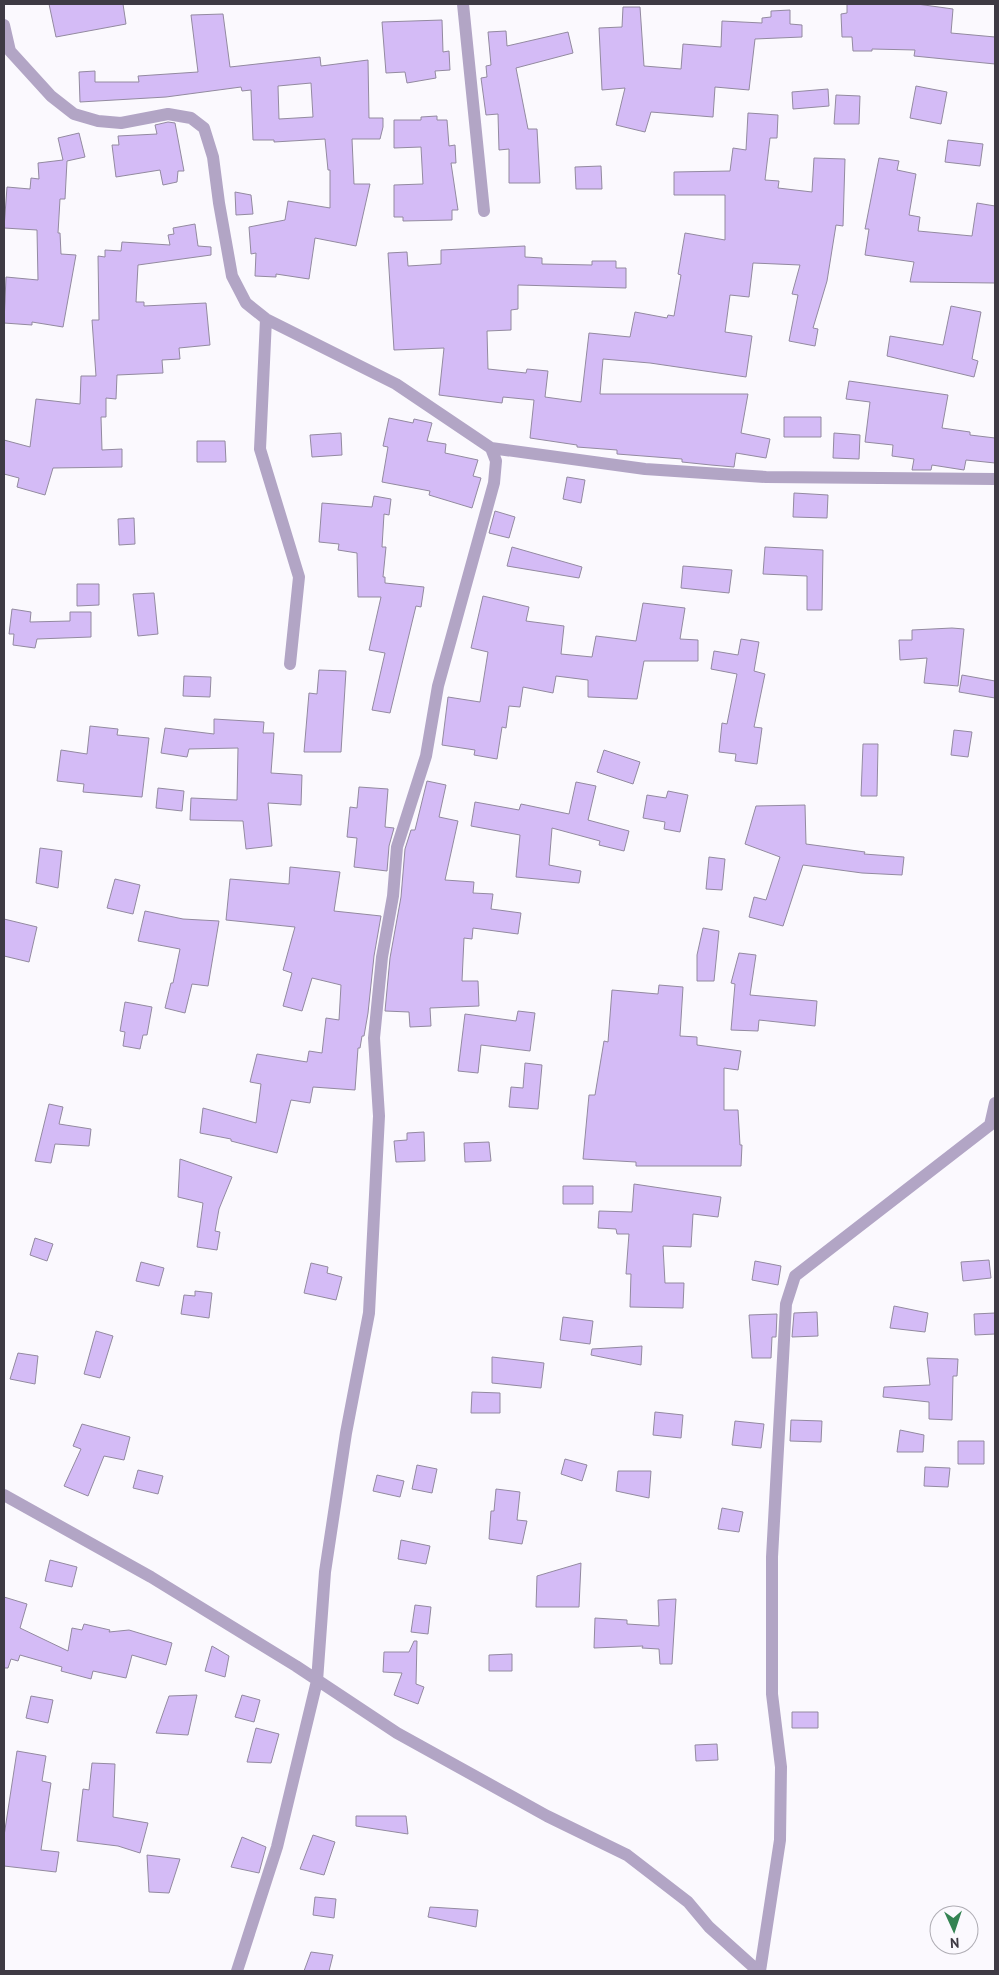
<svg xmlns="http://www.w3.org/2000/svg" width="999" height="1975" font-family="'PT Sans',sans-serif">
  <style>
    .building { fill: #d4bbf6; stroke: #938aa0; fill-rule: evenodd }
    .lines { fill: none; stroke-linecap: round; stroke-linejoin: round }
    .minor { stroke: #b2a5c5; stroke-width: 12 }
  </style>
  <rect width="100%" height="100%" fill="#fbf9fe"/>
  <path class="building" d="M49 4H123L126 24 56 37Z
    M847 4H917L953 9 951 33 995 37V64L914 56 915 50 872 49V51H853L852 37H842L841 14 847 13Z
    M623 7H640L644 66 681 69 683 44 721 47 722 21 762 23V18L771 17V11L790 10V24L802 25V37L755 39 749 90 715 87 713 117 651 112 645 132 616 125 625 88 602 90 599 28 622 27Z
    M223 14 230 67 320 57 321 66 368 60 369 118H383V127L380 139H352L354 184H370L356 246 315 238 309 279 276 274V277L255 276 256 253 251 254 249 227 285 220 288 201 330 208V170H328L325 139 274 142V140H253L251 90 242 91 241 87 166 97 80 102 79 72 95 71V82H139L138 76 198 72 191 15ZM311 83 313 117 279 119 278 86Z
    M442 20 443 52 449 51 450 70 435 71 436 78 407 83 405 72 386 73 382 22Z
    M506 31 507 46 568 32 573 53 516 68 528 129H537L540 183H509V149L499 150 498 114 486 115 481 78 487 77 486 66 491 65 488 32Z
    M916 86 947 92 941 124 910 118Z
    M828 89 829 106 793 109 792 92Z
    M836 95 860 96 859 124H834Z
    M748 113 778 115 777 138H770L765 180 779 181 778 188 812 192 814 158 845 159 843 226 836 225 827 281 813 328 818 329 815 346 789 341 798 295 792 294 800 265 753 263 749 297 730 295 725 332 752 336 746 377 650 363 603 359 600 394H748L741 433 770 439 766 458 736 453 734 467 711 465 682 462V459L617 454V450L577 447V445L530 438 534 400 503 397 502 403 439 395 444 348 394 350 388 253 407 252 408 266 441 264V250L525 246V257L542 258V264L592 265V261H616V268H626V288L518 285V309L511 310V330L487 331 488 369 526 373 527 369 548 371 545 397 581 402 589 333 630 337 635 312 667 318 668 315 674 316 681 275 678 274 685 233 725 240V195H674V172L730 171 733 148 746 150Z
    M437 116V120H447L449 146 455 145 456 163H451L458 210H452V220L403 221V217H394V185L423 184 421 147 394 148V120H421V117Z
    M168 122 175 123 184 171H178L177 182 163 185 160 170 116 177 112 145H119L118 136 157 134 155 125Z
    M79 133 85 157 67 161 65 199H60L58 233H60L61 254 76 255 63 327 32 322V325L4 323 6 277 38 280 37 230 4 228 7 187 30 189 31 178 39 179 38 163 63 160 58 138Z
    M948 140 983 144 980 166 945 162Z
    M879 158 899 161 897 170 916 174 909 215 920 217 918 231 972 236 977 203 995 206V283L910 282 914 262 865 255 869 229H865Z
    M601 166 602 189H576L575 167Z
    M235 192 251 195 253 214 236 215Z
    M195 224 198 246 211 247V255L138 265 136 302H144V306L206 303 210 345 179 348 180 359 162 360 163 373 117 375 116 399 106 398V417H101L102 450 122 449V467L53 468 45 495 17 487 19 478 4 474V440L30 447 36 399 80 404 81 376H96L92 320H99L98 256 105 257V250L121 251 122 242 170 245 168 235 174 234 173 228Z
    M951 306 981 312 972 359 978 361 974 377 887 356 890 336 943 345Z
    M849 381 948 395 942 428 970 432V435L995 438V463L966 460 964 470 932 465 931 470H912L914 459 892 456 893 445 865 442 870 402 846 399Z
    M784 417H821V437H784Z
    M389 418 413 423 414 419 432 423 427 441 446 444 445 453 478 460 473 476 481 478 472 508 429 495 430 491 382 482 388 447 383 446Z
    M341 433 342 455 312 457 310 435Z
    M834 433 860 435 859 459 833 458Z
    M197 441H225L226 462H197Z
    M567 477 585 480 581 503 563 499Z
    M794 493 828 495 827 518 793 517Z
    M374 496 391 499 389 515 384 514 382 547H386L383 577H385V583L424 587 421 607 416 606 390 713 372 710 385 653 369 650 381 597H358L357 553 338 550 339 544 319 542 322 503 372 507Z
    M495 511 515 517 509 538 489 533Z
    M134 518 135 544 119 545 118 519Z
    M512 547 582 567 579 578 507 566Z
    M765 547 823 550 822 610H807V576L763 574Z
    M683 566 732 570 729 593 681 588Z
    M77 584H99V605L77 606Z
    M154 593 158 634 138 636 133 594Z
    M483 596 529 607 526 621 564 626 561 654 592 657 596 636 636 641 643 603 685 608 680 639 698 640V661H644L637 699 588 697V680L556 676 553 693 523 687 520 707 509 706 506 728 502 727 497 759 474 755 475 750 442 745 448 697 480 702 488 652 471 648Z
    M12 609 31 612 30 622 70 621V612H91V637L37 639 35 648 13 645 14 634H9Z
    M952 628 964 629 958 686 924 683 927 658 900 660 899 640H912V630Z
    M741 639 759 642 754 671 765 674 754 727 762 728 757 764 735 761 736 754 719 752 722 723 727 724 737 674 711 669 714 651 738 655Z
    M319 670 346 671 341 752H304L309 693 317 694Z
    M962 675 995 681V698L959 692Z
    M184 676 211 677 210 697 183 696Z
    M214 719 264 722 263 733H274L271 773 302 775 301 805 268 803 272 846 246 849 243 821 190 820 191 798 237 800 238 748 189 749 187 757 161 753 165 728 214 734Z
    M90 726 118 729 117 735 149 738 142 797 83 792 84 784 57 781 61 750 87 754Z
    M954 730 972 732 968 757 951 755Z
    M863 744H878L877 796H861Z
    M604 750 640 762 633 784 597 772Z
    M427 781 446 785 439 817 458 821 445 880 474 882 473 893 493 894 491 909 521 913 518 934 473 928 472 939 464 938 462 981H478L479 1006 430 1008 431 1026 410 1027 409 1012 385 1011 390 958 401 897 405 849 411 830H415Z
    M576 782 596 786 588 820 629 831 624 851 599 845 600 841 552 828 549 865 581 871 579 883 516 877 520 835 471 826 475 802 519 810 521 804 569 814Z
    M359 787 388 789 385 827 394 828 389 846 387 871 354 867 357 838 347 837 350 807 357 808Z
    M158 788 184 791 182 811 156 808Z
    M668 791 688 795 680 832 664 829 665 822 643 818 647 795 666 798Z
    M805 805 806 844 865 852 864 854 904 857 902 875 862 873 803 865 783 926 749 917 754 897 766 900 780 857 745 844 756 806Z
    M40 848 62 851 58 888 36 883Z
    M709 857 725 859 722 890 706 889Z
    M290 867 340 872 334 911 381 916 374 956 368 1013 364 1036H362L360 1048H358L355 1090 313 1087 310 1103 291 1100 277 1153 231 1141V1139L200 1133 203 1108 256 1123 261 1084 250 1082 257 1054 307 1062 309 1051 322 1053 326 1018 339 1020 341 985 312 978 302 1011 283 1006 292 973 283 970 295 927 226 920 230 879 289 884Z
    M115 879 140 885 133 914 107 908Z
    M145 911 183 919 219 921 208 986 192 984 185 1013 165 1008 171 983H173L180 949 138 941Z
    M4 919 37 927 29 962 4 956Z
    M703 928 719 931 714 981H697V955Z
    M739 953 756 955 750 995 817 1001 815 1026 759 1020 758 1031 731 1030 735 984 731 983Z
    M659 985 683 987 680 1036 697 1037V1045L741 1051 738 1070 724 1068V1110H738L740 1145H742L741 1166H636V1162L583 1159 589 1095H595L604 1041 608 1042 612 990 658 994Z
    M125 1002 152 1007 147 1035H143L140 1049 123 1046 125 1032 120 1031Z
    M518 1011 535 1013 530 1051 481 1045 478 1073 458 1071 465 1014 516 1021Z
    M525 1063 542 1065 538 1109 509 1107 511 1087 523 1088Z
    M49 1104 63 1107 59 1124 91 1129 89 1146 55 1144 51 1163 35 1161Z
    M424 1132 425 1161 396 1162 394 1141 407 1140V1133Z
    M489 1142 491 1161 465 1162 464 1143Z
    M180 1159 232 1177 219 1209 215 1231 220 1232 217 1250 197 1247 203 1203 178 1197Z
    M634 1184 721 1197 718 1217 693 1214 691 1247 663 1246 665 1283H684L683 1308 630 1307 631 1274H626L629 1234H617L616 1229 598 1228 599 1211 632 1212Z
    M563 1186H593V1204H563Z
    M35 1238 53 1244 47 1261 30 1255Z
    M989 1260 991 1278 963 1281 961 1262Z
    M755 1261 781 1266 778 1285 752 1280Z
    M141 1262 164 1268 159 1286 136 1281Z
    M311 1263 328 1267 327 1273 342 1277 336 1300 304 1293Z
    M195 1291 212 1293 209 1318 181 1314 184 1295 195 1296Z
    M894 1306 928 1313 925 1332 890 1328Z
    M817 1312 818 1336 792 1337 794 1313Z
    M995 1313V1334L975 1335 974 1314Z
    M777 1314 776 1337H772L771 1358H752L749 1315Z
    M563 1317 593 1321 590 1344 560 1340Z
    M96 1331 113 1336 100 1378 84 1374Z
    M642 1346 641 1365 591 1355 592 1349Z
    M18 1353 38 1356 35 1384 10 1379Z
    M492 1357 544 1363 541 1388 492 1383Z
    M927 1358 958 1359 957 1376H953L952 1420 929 1419V1402L883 1397 884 1387 930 1385Z
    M472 1392 500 1393V1413H471Z
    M655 1412 683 1415 681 1438 653 1435Z
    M791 1420 822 1421 821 1442 790 1441Z
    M735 1421 764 1424 761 1448 732 1445Z
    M82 1424 130 1437 124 1460 104 1456 88 1496 64 1486 81 1449 73 1446Z
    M900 1430 924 1435 923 1452H897Z
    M958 1441H984V1464H958Z
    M565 1459 587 1465 582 1481 561 1474Z
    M417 1465 437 1469 432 1493 412 1489Z
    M925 1467 950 1468 948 1487 924 1486Z
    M138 1470 163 1476 158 1494 133 1488Z
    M618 1471H651L649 1498 616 1491Z
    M377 1475 404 1481 400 1497 373 1491Z
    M496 1489 520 1492 517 1520 527 1521 522 1544 489 1539 491 1511H494Z
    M722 1508 743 1512 739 1532 718 1529Z
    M401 1540 430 1546 426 1564 398 1559Z
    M50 1560 77 1567 72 1587 45 1581Z
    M581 1563 579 1607H536L537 1576Z
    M4 1597 27 1604 20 1628 68 1651 72 1628 82 1630 84 1624 110 1630 109 1632 129 1630 172 1643 166 1665 132 1655 126 1678 93 1671 91 1679 61 1671 62 1667 20 1655 18 1661 11 1659 8 1668H4Z
    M676 1599 672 1664H660L659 1649 642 1648 643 1646 594 1648 595 1618 627 1620V1624L659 1626 658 1600Z
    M415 1605 431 1607 428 1634 411 1632Z
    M414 1641H417L416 1684 424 1687 418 1704 394 1695 402 1673 383 1672 384 1652H409Z
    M212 1646 229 1656 225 1677 205 1671Z
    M512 1654V1671H489V1655Z
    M197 1695 188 1735 156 1733 169 1696Z
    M242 1695 260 1700 254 1722 235 1717Z
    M31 1696 53 1700 48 1723 26 1718Z
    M792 1712H818V1728H792Z
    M256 1728 279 1734 271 1763 247 1762Z
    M717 1744 718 1760 696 1761 695 1745Z
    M17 1751 46 1756 42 1781 51 1783 41 1850 59 1852 56 1872 4 1866V1836Z
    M92 1763 115 1764 113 1817 148 1823 140 1853 118 1846 77 1841 83 1789 89 1790Z
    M356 1816H406L408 1834 356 1826Z
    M313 1835 335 1842 324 1875 300 1869Z
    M242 1837 266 1847 259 1873 231 1867Z
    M147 1855 180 1859 169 1893 149 1892Z
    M315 1897 336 1899 334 1918 313 1915Z
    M430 1907 478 1910 476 1927 428 1917Z
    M311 1952 333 1955 329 1971H304Z"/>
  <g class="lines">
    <path class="minor" d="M463 4 484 211
      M4 25 10 51 51 96 74 114 98 121 121 123 168 114 191 118 204 128 213 157 219 203 232 276 246 303 266 319 396 384 491 448 496 461 494 483 438 686 426 756 397 847 393 896 382 957 374 1038 379 1116 369 1313 346 1433 325 1572 317 1681 277 1847 237 1971
      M266 319 260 449 299 577 290 664
      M491 448 645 469 766 477 995 479
      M4 1495 151 1577 296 1666 397 1733 547 1816 627 1855 688 1902 709 1927 758 1971
      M760 1971 780 1840 781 1767 772 1694V1557L786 1304 795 1276 990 1125 995 1103"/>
  </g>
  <rect width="999" height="1975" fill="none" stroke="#3e3a44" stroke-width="10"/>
  <g transform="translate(954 1930) rotate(177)"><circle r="24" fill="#fbf9fe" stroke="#afadb4"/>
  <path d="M0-4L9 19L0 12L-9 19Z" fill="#348353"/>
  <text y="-8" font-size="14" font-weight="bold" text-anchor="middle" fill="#3e3a44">N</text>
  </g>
</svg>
